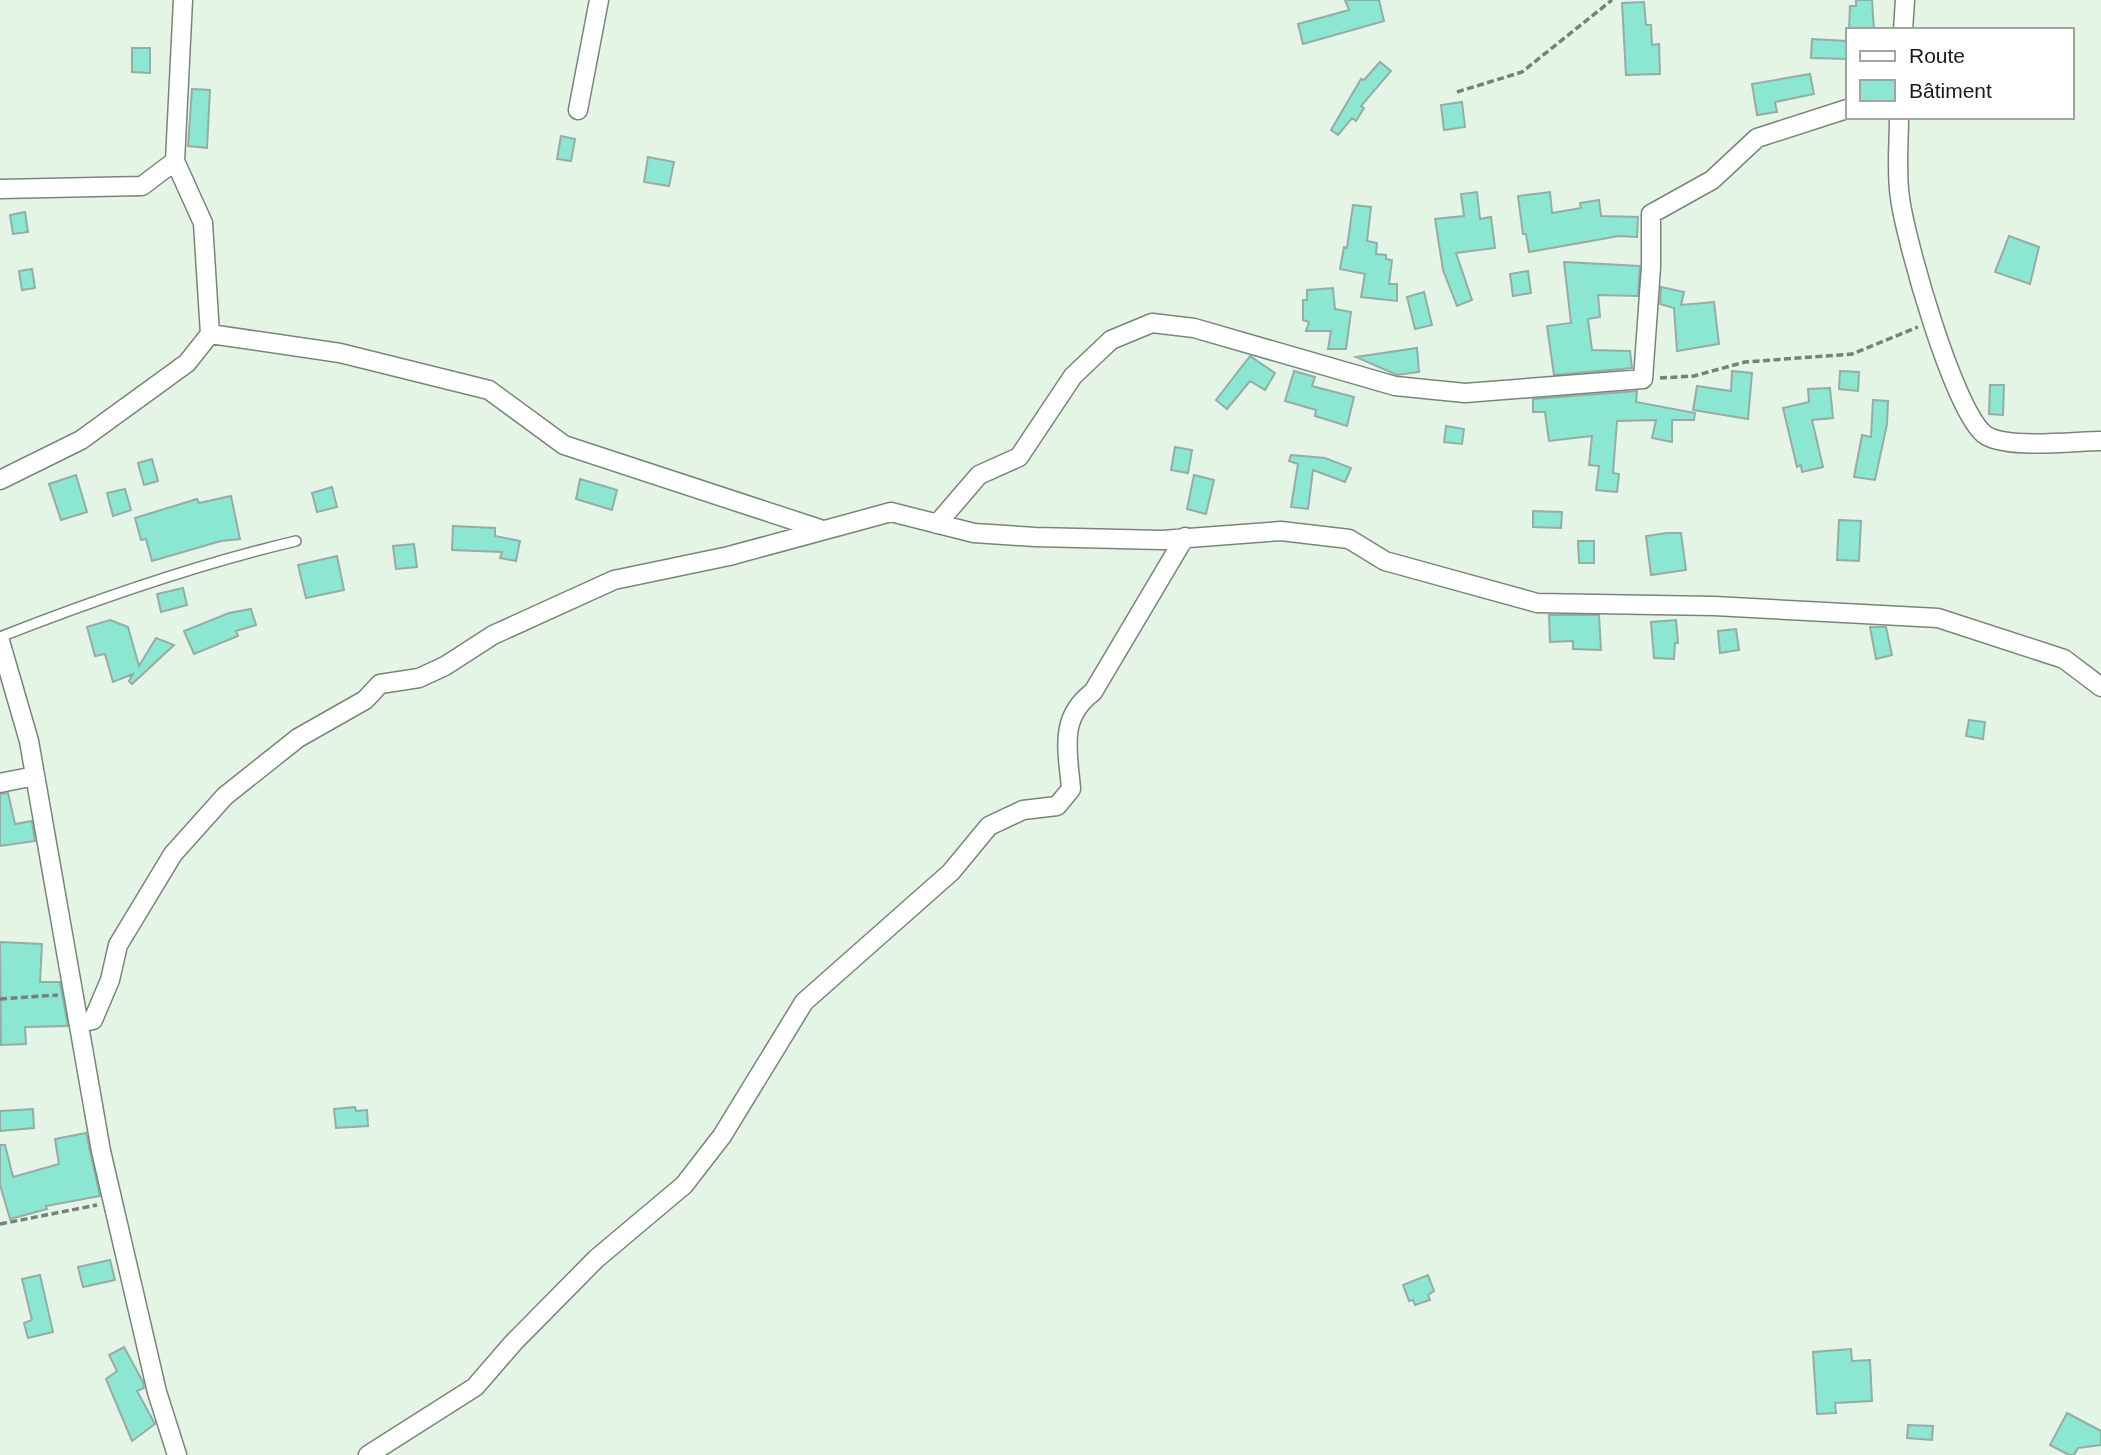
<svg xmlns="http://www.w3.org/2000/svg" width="2101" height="1455" font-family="Arial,sans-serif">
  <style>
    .building { fill: #8be6d2; stroke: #96aca6; stroke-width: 2 }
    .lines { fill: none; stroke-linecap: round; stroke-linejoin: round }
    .lane-casing { stroke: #788679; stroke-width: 12 }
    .street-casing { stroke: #788679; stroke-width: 21 }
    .path { stroke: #778178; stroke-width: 3.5; stroke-dasharray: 7 3.5; stroke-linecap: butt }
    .lane { stroke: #fff; stroke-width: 9 }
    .street { stroke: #fff; stroke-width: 18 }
  </style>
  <rect width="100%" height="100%" fill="#e4f4e5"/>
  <path class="building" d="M1345 0H1379L1384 21 1303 44 1298 24 1349 10Z
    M1856 0H1872L1874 30H1849L1850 6H1856Z
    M1644 2 1646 25H1651L1652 45 1659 44 1660 74 1626 75 1622 3Z
    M1812 39 1847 41V59L1811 58Z
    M132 48H150V73L132 72Z
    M1380 62 1391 71 1361 106 1364 108 1356 121 1352 118 1338 135 1331 130 1361 79 1364 80Z
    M1810 74 1814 94 1775 102 1777 112 1757 115 1752 84Z
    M192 89 210 90 207 148 188 146Z
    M1462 102 1465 127 1444 130 1441 105Z
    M561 136 575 139 571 161 557 159Z
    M648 157 674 162 669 186 644 182Z
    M1477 192 1480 219 1491 217 1495 248 1456 253 1472 300 1457 306 1443 270 1435 219 1464 216 1461 194Z
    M1550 192 1552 213 1581 208 1580 203 1599 200 1601 216 1638 217 1637 237 1619 236 1529 252 1526 234H1523L1518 196Z
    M1353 205 1371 207 1367 241 1377 243 1376 254 1386 255V259L1392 260 1389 284H1397V301L1361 297 1365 274 1340 269 1344 247 1347 248Z
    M25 212 28 232 13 234 10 215Z
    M2009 236 2039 247 2030 284 1995 272Z
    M1564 262 1640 266 1638 296 1598 295 1600 317 1588 319 1592 350 1630 351 1632 368 1554 375 1547 326 1571 323Z
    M32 269 35 288 22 290 19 271Z
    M1528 271 1531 293 1513 296 1510 274Z
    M1661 287 1684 292 1681 305 1714 302 1719 344 1677 351 1674 308 1660 304Z
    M1333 288 1335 309 1351 312 1346 349H1328L1331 331H1306L1309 322 1303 320V300H1307V290Z
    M1424 292 1432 325 1415 329 1407 297Z
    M1417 348 1419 372 1397 375 1356 357Z
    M1250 356 1275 373 1265 390 1250 381 1227 409 1216 400Z
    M1294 371 1315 377 1312 386 1354 397 1347 426 1315 416 1316 410 1285 401Z
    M1732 371 1752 373 1748 419 1693 410 1697 386 1731 391Z
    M1840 371 1859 372 1858 391 1839 389Z
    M1990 385H2004L2003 415 1989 414Z
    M1830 388 1833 418 1812 420 1823 467 1802 472 1801 465 1797 467 1783 408 1809 402 1808 389Z
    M1637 391 1636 402 1695 413 1694 420H1672V442L1652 438 1656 420 1617 421 1613 473 1619 474 1617 492 1596 490 1599 466 1589 465 1592 436 1549 441 1545 412H1533V399Z
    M1873 400 1888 401 1887 424 1875 480 1854 477 1862 435 1871 437Z
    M1446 426 1464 429 1462 444 1444 442Z
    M1175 447 1192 450 1188 473 1171 470Z
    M1291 455 1325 458 1351 468 1345 482 1313 470 1308 509 1291 507 1298 464 1289 461Z
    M152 459 158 481 144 485 138 463Z
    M76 475 87 512 61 520 49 484Z
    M1194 475 1214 480 1206 514 1187 509Z
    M580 479 617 490 612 510 576 499Z
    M332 487 337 507 317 512 312 493Z
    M125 489 131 510 113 516 107 493Z
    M231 496 240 539 221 541 152 561 146 539 141 540 135 518 197 499 199 503Z
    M1533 511 1562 512 1561 528 1533 527Z
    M1839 520 1861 521 1859 561 1837 560Z
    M453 526 495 528V536L520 541 516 561 500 558 502 552 452 550Z
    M1667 533H1681L1686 570 1651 575 1646 536Z
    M1578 541H1594V563H1579Z
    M414 544 417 567 396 569 393 546Z
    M337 556 344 590 306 598 298 565Z
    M183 588 187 605 161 612 157 594Z
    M251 609 256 625 236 631 238 636 194 654 184 631 229 613Z
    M1549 615H1599L1601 650 1573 649V641L1550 642Z
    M110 620 128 627 139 666 156 638 174 645 132 684 129 681 133 674 113 682 105 654 95 656 87 627Z
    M1676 620 1678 643H1675L1674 659 1654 658 1651 622Z
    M1870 627H1886L1892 655 1876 659Z
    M1736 629 1739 650 1720 653 1718 631Z
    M1969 720 1985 722 1983 739 1966 736Z
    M8 793 15 824 32 821 35 841 0 846V794Z
    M0 942 42 944 40 982H60L68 1026 25 1027 26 1044 1 1045Z
    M355 1107 356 1111 367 1110 368 1126 336 1128 334 1109Z
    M33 1109 34 1128 0 1131V1111Z
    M86 1133 100 1196 46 1206 47 1209 10 1219 0 1185V1145H5L13 1177 59 1164 55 1139Z
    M110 1260 115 1280 83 1287 78 1267Z
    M40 1275 53 1332 28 1338 24 1323 32 1320 22 1279Z
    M1428 1275 1434 1291 1428 1295 1430 1300 1415 1305 1413 1300 1409 1301 1403 1285Z
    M124 1347 143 1382 144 1388 137 1391 155 1424 132 1441 106 1379 117 1371 109 1355Z
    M1851 1349 1852 1361 1870 1360 1872 1401 1835 1403 1836 1413 1817 1414 1813 1352Z
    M2067 1413 2101 1431V1445L2078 1448 2074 1455H2069L2050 1445Z
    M1908 1425 1933 1426 1932 1440 1907 1438Z"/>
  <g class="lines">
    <g class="lane-casing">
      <path id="lane" d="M0 637C97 599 194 565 296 541"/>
    </g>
    <g class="street-casing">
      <path id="street" d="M1903 30 1905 0
        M578 110 599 0
        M1899 117C1899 143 1896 172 1900 198 1906 242 1953 408 1984 434 2004 450 2075 441 2101 441
        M0 189 142 186 175 161 183 0
        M210 334 340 353 489 390 564 445 820 529
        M0 480 81 440 187 363 210 334 203 223 175 161
        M937 524 979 475 1019 457 1073 376 1111 340 1152 323 1194 328 1395 386 1465 393 1643 379 1651 267V214L1712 180 1757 138 1847 109
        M0 641 29 741 101 1151 157 1392 177 1455
        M0 783 35 776
        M79 1023 93 1020 110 980 118 945 173 854 225 796 298 738 365 700 380 684 419 678 445 666 493 635 614 580 729 556 891 512 974 533 1035 537 1162 540 1281 531 1349 539 1385 561 1537 603 1714 606 1938 618 2064 659 2101 687
        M368 1455 475 1387 514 1342 596 1259 684 1185 722 1136 804 1002 951 872 989 826 1023 810 1057 806 1071 789C1068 751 1058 718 1093 692L1185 537"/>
    </g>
    <path class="path" d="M1457 92 1522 72 1612 0
      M1660 378 1694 376 1745 362 1852 354 1918 327
      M0 999 58 995
      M0 1224 97 1205"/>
    <use href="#lane" class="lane"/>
    <use href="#street" class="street"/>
  </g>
  <rect x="1846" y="28" width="228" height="91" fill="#ffffff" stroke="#a2a4a2" stroke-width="2"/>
  <rect x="1860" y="51" width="35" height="10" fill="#ffffff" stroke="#a2a4a2" stroke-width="2"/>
  <text x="1909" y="63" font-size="21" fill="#161b16">Route</text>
  <rect x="1860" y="80" width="35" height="21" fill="#8be6d2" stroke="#a2a4a2" stroke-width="2"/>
  <text x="1909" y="98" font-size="21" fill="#161b16">Bâtiment</text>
</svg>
